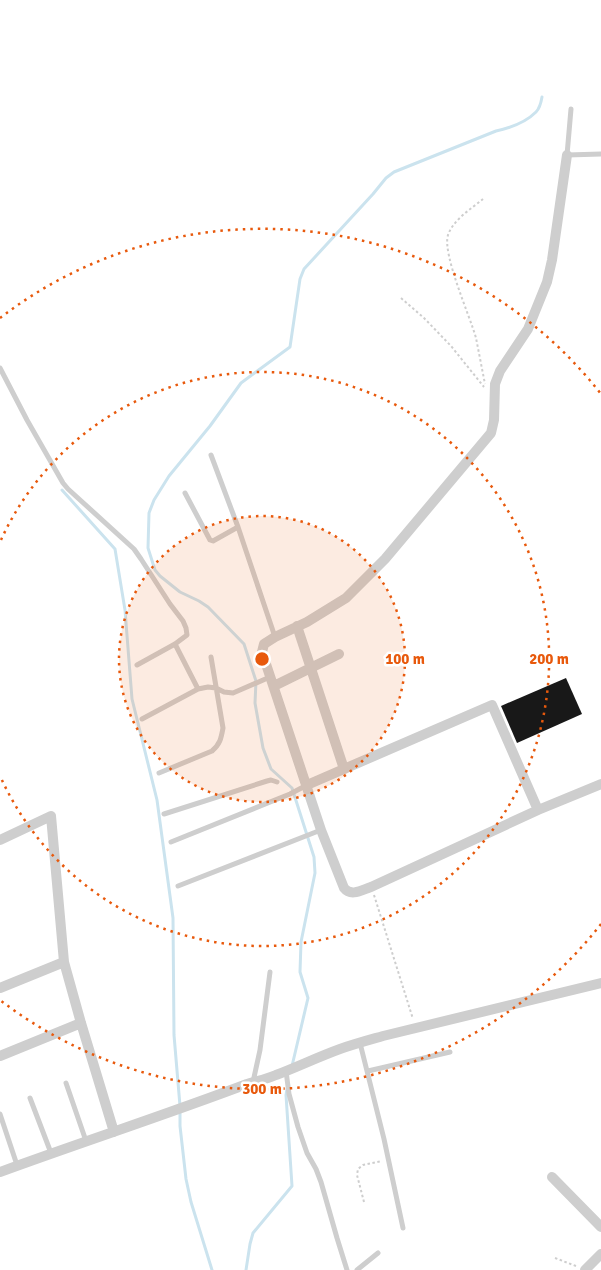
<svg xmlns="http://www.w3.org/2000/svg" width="601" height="1270" font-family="Signika,sans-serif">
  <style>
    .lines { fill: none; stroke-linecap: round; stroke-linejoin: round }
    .stream { stroke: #cbe3ee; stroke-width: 3 }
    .building { fill: #181818 }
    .path { stroke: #cecece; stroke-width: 2; stroke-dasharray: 2.5 2.5; stroke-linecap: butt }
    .service { stroke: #cecece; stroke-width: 5 }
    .minor { stroke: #cecece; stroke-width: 10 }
    .ring { fill: none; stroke: #e8590c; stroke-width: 2.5; stroke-dasharray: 2.5 5 }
    .centre { fill: #e8590c; stroke: #fff; stroke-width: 2.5 }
    .ring-label { font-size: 15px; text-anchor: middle; font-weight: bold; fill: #e8590c; stroke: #fff; stroke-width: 5; stroke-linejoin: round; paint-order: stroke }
  </style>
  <rect width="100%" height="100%" fill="#fff"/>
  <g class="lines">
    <path class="stream" d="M62 490 115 549 125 610 132 699 157 800 173 918 174 1035 180 1106V1126L186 1179 191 1202 212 1270
      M292 1066 308 998 300 972 301 942 315 873 314 857 292 788 271 769 263 748 255 703 256 681 244 644 208 607 199 601 180 592 160 576 155 570 148 548 149 513 154 500 169 476 210 426 241 383 290 347 300 279 304 269 373 194 386 178 394 172 496 131C510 128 526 122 536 112 540 108 541 103 542 97
      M246 1270 250 1244 253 1233 292 1186 286 1095 287 1089"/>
  </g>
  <path class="building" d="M566 678 582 714 517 743 501 706Z"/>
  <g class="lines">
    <path class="path" d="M483 199C471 209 453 220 448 235 442 254 470 316 476 338 479 353 482 369 485 384
      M401 298 424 318 451 346 484 387
      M374 895 413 1019
      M364 1202 357 1175 358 1169 363 1165 382 1161
      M555 1258 576 1266"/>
    <path class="service" d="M571 109 567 155 601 154
      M0 368 27 420 63 483 68 489 134 549 141 559 170 604 183 621 186 628 187 635 175 644 137 665
      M211 455 238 527 275 637
      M185 493 210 540 213 541 238 527
      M175 644 198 689
      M142 719 198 689 208 687 216 688 224 692 233 693 270 677
      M159 773 212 751C220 744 221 739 223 728L211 657
      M164 814 267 781 271 780 277 782
      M171 842 290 794 307 785
      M178 886 321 830
      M360 1043 384 1139 403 1228
      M286 1071 289 1094 298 1127 307 1153 316 1169 321 1182 337 1238 347 1270
      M368 1071 450 1052
      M253 1082 260 1050 270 972
      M66 1083 86 1141
      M30 1098 51 1153
      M0 1114 17 1165
      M357 1270 378 1253"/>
    <path class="minor" d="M567 155 552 260 547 282 528 329 500 371 495 384 494 420 491 433 385 559 346 598 307 622 275 637 264 644 262 652 321 830 344 888C351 897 362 890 371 887L538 810 601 784
      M297 626 344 769
      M274 686 339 654
      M307 785 492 705 538 810
      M0 840 51 816 64 962 81 1023 114 1132
      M0 988 64 962
      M0 1056 81 1023
      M0 1172C82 1142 165 1115 247 1084 257 1081 267 1079 276 1075 297 1067 318 1057 340 1049 354 1044 369 1040 383 1036L601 983
      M552 1177 601 1227
      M585 1270 601 1254"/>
  </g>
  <circle cx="262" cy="659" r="143" fill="#e8590c" fill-opacity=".12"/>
  <g class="ring">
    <circle cx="262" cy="659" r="143"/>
    <path d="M1 540A287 287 0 1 1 1 778"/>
    <path d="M601 924A430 430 0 0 1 0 1000M0 318A430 430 0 0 1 601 394"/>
  </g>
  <circle cx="262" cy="659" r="8" class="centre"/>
  <g class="ring-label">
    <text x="405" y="664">100 m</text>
    <text x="549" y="664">200 m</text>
    <text x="262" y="1094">300 m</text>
  </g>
</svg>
